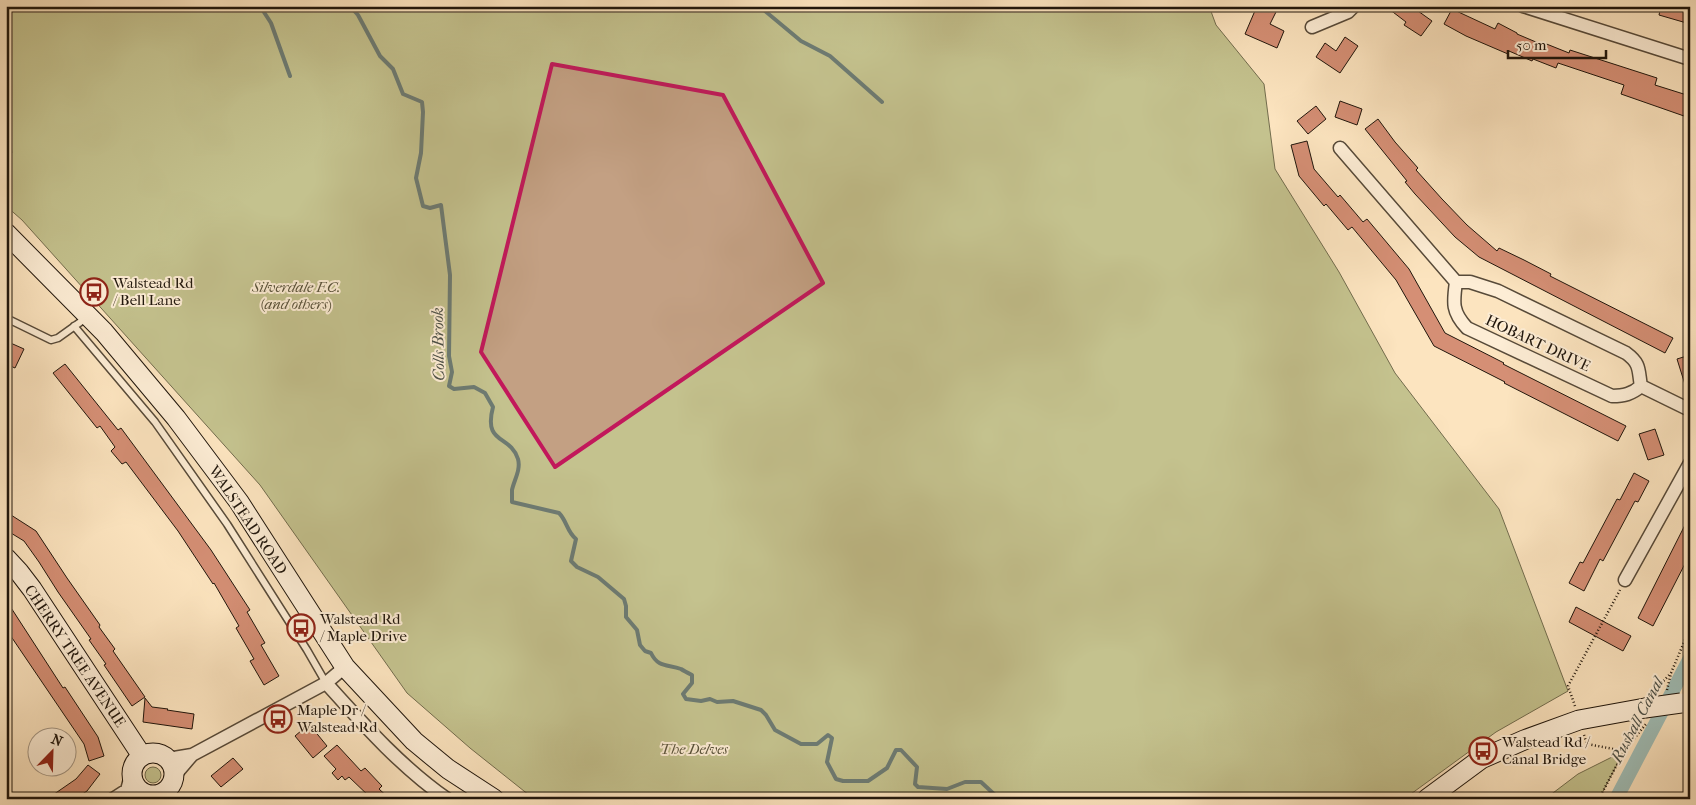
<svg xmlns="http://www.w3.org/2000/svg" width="1696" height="805" font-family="'IM FELL French Canon',serif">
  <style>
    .green { fill: #c4c28e; stroke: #726c4d }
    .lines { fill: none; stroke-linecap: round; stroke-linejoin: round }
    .stream { stroke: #6d7b73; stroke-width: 4 }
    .canal { stroke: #a0beb7; stroke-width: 14 }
    .building { fill: #d58f75; stroke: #20160c }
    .lane-casing { stroke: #574a39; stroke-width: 9 }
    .street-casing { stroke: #574a39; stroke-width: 15 }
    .secondary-casing { stroke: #20160c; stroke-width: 21 }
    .path { stroke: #20160c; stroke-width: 2.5; stroke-dasharray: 1 2.5; stroke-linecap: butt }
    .lane { stroke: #fdedd5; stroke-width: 6 }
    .street { stroke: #fdedd5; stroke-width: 12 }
    .secondary { stroke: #fdedd5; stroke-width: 19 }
    .secondary-bridge-casing { stroke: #20160c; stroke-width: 21; stroke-linecap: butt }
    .secondary-bridge { stroke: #fdedd5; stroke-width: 19 }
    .marked { fill: #c2185b; fill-opacity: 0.2; stroke: #c2185b; stroke-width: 4; stroke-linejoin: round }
    .labels { text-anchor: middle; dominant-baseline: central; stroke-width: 4; stroke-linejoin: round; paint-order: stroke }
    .poi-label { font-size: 15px; fill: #20160c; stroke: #fdedd5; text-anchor: start }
    .park-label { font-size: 15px; font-style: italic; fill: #59523a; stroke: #fdedd5 }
    .street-label { font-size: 15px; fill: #20160c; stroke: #fdedd5 }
    .water-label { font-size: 16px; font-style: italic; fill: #4d5148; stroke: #fdedd5 }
  </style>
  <rect width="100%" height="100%" fill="#fce4bf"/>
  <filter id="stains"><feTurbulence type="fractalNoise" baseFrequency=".004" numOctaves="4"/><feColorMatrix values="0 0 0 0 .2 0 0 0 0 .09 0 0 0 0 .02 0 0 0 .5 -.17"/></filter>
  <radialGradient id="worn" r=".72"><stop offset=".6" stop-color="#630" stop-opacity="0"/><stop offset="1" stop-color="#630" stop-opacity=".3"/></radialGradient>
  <path class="green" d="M6 6H1209L1216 25 1264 84 1275 169 1339 272 1395 373 1499 509 1568 691 1496 732 1404 799H534L470 748 407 693 260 485 22 220 6 206V159L12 153 6 104Z
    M1624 751 1599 799H1545L1578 774Z
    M145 775a8 8 0 1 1 16 0a8 8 0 1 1-16 0Z"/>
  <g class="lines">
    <path class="stream" d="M260 6 271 23 290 76
      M350 6 358 15 380 56 393 69 403 94 422 102 423 112 421 153 416 178 423 206 430 208 441 205 450 275 449 356 452 372 449 386 454 389 474 387 485 393 493 407C483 445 510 434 518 459 521 470 514 480 512 490 512 494 512 498 512 502L559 513C567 521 567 532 576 539L571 561 577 567 598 577 624 599 626 606V617L637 630 640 645 645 651 651 653C658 668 668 664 681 669 684 671 688 673 692 675V683L683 694 686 699 701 701 710 699 717 702 733 701 761 710 766 715 775 730 801 744H817L828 735 832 738 827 762 836 779 843 781H868L887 768 896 750H901L917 767 915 784 918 787 947 789 965 782H981L995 795 996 799
      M759 6 801 41 830 56 882 102"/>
    <path class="canal" d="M1616 799 1690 658"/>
  </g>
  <path class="building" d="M1257 6H1279L1270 24 1284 31 1277 48 1245 34Z
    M1385 6H1411L1432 21 1421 36 1404 25 1406 22Z
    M1661 6H1690V24L1659 15Z
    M1452 9 1495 29 1498 23 1517 33V34L1543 45 1544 43 1569 53 1570 50 1657 78 1655 85 1690 96V108L1686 107 1684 116 1621 94 1624 85 1558 63 1556 68 1533 59 1532 61 1509 51 1508 54 1466 36 1444 24Z
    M1345 37 1358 46 1340 73 1316 57 1325 43 1336 51Z
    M1340 101 1362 109 1357 125 1335 117Z
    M1316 106 1326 119 1308 134 1297 121Z
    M1378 119 1395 142 1418 168 1416 170 1442 199 1467 225 1497 251 1499 248 1524 260 1551 274 1550 276 1673 338 1665 353 1479 257 1455 237 1415 194 1405 182 1407 181 1365 129Z
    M1307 141 1314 169 1338 197 1340 195 1363 222 1367 219 1409 269 1445 333 1504 363 1503 364 1626 426 1618 441 1504 383 1505 382 1434 346 1396 280 1352 227 1348 230 1326 204 1324 206 1299 176 1291 145Z
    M6 341 24 349 15 368 6 364Z
    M1690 355V391H1687L1677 359Z
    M65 364 118 430 121 428 211 550 250 610 247 612 265 643 261 645 279 676 264 685 250 661 254 659 236 628 239 626 214 583 213 584 178 531 126 462 122 464 111 451 115 447 100 426 97 428 53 373Z
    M1655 429 1664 455 1648 460 1639 434Z
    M1634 473 1649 481 1638 502 1635 501 1603 561 1600 559 1584 591 1569 583 1580 562 1583 563 1617 499 1620 500Z
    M11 515 36 531 67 578 100 625 99 627 115 649 113 651 145 697 132 706 104 665 106 664 89 640 91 639 58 592 39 562 24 541 6 530V522Z
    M1690 515V554L1653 626 1638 618Z
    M6 600 63 688 65 687 98 737 104 756 89 761 84 744 6 629Z
    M1576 607 1631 636 1623 651 1569 622Z
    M145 698 152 707 168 709 167 710 194 714 192 729 143 722Z
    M309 724 327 746 313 758 295 736Z
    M337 745 361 771 365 768 382 786 379 789 390 799H372L349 777 345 780 342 776 338 780 332 773 336 769 324 756Z
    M233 758 243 769 221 787 211 776Z
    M88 765 100 774 87 791 75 799H47L76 779Z"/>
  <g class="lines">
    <g class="lane-casing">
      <path id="lane" d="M6 318 51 340 58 338 86 318
        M74 326 155 422 227 524 307 650 326 683"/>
    </g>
    <g class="street-casing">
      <path id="street" d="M1523 6 1690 59
        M1312 27 1348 12 1354 6
        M1340 148 1456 282C1453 303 1452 312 1467 328L1612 396C1624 396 1632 394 1641 386 1638 370 1641 364 1626 353L1498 291 1470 282H1456
        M1641 386 1690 410
        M1625 580 1690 463
        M326 683C363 724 401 767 447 799
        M168 759 192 755 326 683 345 667
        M174 776 192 755
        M127 790 132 772
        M113 799 127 790 142 791"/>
    </g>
    <g class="secondary-casing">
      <path id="secondary" d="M6 233 104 332 176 418 239 502 345 667 414 741 448 769 494 799
        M6 558 19 572 32 589 142 756
        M132 774a21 21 0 1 1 42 0a21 21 0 1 1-42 0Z
        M1427 799 1481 759 1524 740 1579 720 1645 708"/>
    </g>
    <path class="path" d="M1667 690 1671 673 1690 628
      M1654 691 1671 673
      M1575 706 1568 686 1620 590
      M1584 735 1587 744 1624 751
      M1599 799 1624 751 1646 724"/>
    <use href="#lane" class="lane"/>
    <use href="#street" class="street"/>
    <use href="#secondary" class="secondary"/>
    <g class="secondary-bridge-casing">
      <path id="secondary-bridge" d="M1645 708 1681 703"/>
    </g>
    <use href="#secondary-bridge" class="secondary-bridge"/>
  </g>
  <path class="marked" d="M552 64 723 95 823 283 555 467 481 352Z"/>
  <defs>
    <g id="bus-ring" transform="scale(1.4375)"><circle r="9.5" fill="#fdedd5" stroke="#8f2418" stroke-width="1.5"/><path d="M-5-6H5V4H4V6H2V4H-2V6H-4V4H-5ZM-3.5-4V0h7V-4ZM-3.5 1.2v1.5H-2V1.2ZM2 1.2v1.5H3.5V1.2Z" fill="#8f2418"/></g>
  </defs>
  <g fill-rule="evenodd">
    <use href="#bus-ring" x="94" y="292"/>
    <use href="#bus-ring" x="301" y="628"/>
    <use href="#bus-ring" x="278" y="719"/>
    <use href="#bus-ring" x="1483" y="751"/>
  </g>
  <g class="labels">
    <g class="poi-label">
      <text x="113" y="283">Walstead Rd<tspan x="113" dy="17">/ Bell Lane</tspan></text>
      <text x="320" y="619">Walstead Rd<tspan x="320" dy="17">/ Maple Drive</tspan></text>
      <text x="297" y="710">Maple Dr /<tspan x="297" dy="17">Walstead Rd</tspan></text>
      <text x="1502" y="742">Walstead Rd /<tspan x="1502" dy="17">Canal Bridge</tspan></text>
    </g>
    <g class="park-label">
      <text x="296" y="287">Silverdale F.C.<tspan x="296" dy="17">(and others)</tspan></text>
      <text x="694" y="749">The Delves</text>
    </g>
    <g class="street-label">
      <text transform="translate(1538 343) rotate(25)">HOBART DRIVE</text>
      <text transform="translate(248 520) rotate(56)">WALSTEAD ROAD</text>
      <text transform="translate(75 656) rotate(56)">CHERRY TREE AVENUE</text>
    </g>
    <g class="water-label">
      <text transform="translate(438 344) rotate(-91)">Colls Brook</text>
      <text transform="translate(1637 720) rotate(-62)">Rushall Canal</text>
    </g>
  </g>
  <rect width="1696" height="805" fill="none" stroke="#fce4bf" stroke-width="25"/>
  <rect x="8" y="8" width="1681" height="790" fill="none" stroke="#20160c" stroke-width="2.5"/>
  <rect x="12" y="12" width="1671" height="780" fill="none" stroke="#20160c"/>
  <g transform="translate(52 752) rotate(23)"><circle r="24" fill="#fdedd5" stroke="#a59785"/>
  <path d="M0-4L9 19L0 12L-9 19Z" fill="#8f2418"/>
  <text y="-8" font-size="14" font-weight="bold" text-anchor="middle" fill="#20160c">N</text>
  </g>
  <path d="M1508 50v8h98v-8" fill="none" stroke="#20160c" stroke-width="2.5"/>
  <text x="1516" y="50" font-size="15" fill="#20160c" stroke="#fdedd5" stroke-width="4" paint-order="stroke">50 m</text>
  <rect width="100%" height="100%" filter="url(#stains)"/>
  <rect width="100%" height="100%" fill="url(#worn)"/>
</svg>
